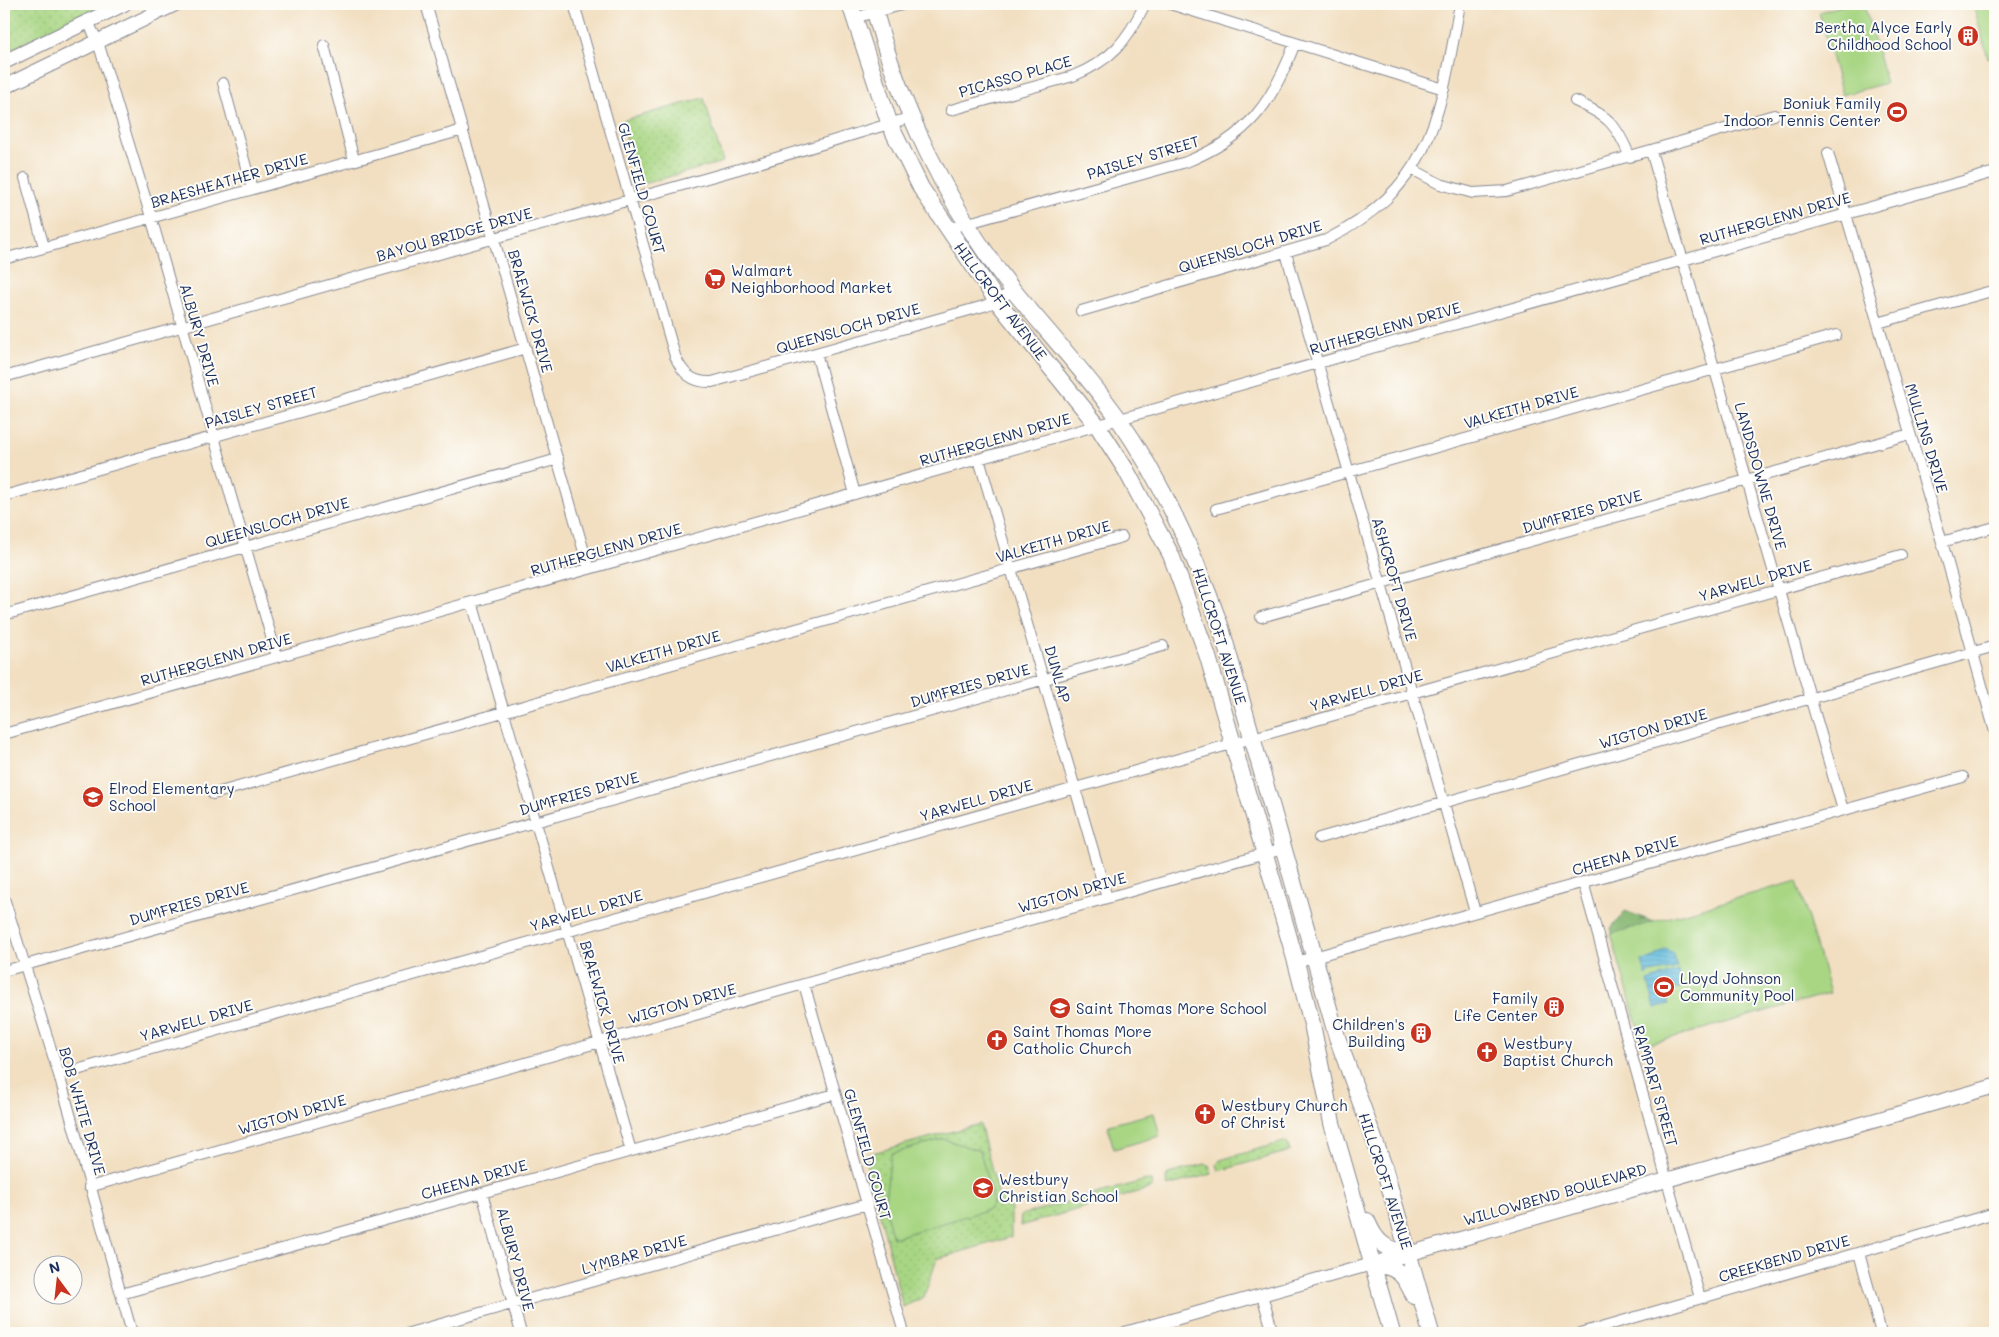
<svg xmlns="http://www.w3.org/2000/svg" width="1999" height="1337" font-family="Mali,sans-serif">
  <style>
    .grass { fill: url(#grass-dots); stroke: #628270 }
    .forest { fill: url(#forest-firs); stroke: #507368 }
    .park { fill: #a8d683; stroke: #628270 }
    .water { fill: url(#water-rules); stroke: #3c749c }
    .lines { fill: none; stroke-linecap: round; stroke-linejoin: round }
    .minor-casing { stroke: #868790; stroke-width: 12 }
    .tertiary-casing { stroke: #868790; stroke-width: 14 }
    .secondary-casing { stroke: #868790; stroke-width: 16 }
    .primary-casing { stroke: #868790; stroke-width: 18 }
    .minor { stroke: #fff; stroke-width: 10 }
    .tertiary { stroke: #fff; stroke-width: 12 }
    .secondary { stroke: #fff; stroke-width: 14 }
    .primary { stroke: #fff; stroke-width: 16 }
    .labels { text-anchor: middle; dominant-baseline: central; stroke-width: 4; stroke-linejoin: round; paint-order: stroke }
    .poi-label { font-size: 15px; fill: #1b2f5e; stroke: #fdfcf7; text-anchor: start }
    .street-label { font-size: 15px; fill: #1b2f5e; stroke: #fdfcf7 }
  </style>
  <defs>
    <pattern id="grass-dots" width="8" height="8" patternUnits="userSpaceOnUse" patternTransform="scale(1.25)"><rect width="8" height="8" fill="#a8d683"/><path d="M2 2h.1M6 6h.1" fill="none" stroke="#90b874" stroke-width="1.8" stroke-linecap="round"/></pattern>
    <pattern id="forest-firs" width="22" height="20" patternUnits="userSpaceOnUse" patternTransform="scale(1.25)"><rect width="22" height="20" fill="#86b771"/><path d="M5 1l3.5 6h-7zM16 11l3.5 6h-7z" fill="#6d9560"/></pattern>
    <pattern id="water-rules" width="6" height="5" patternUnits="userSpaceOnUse" patternTransform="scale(1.25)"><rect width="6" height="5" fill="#5db9db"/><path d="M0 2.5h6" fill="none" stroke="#4c97b5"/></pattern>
  </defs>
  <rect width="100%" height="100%" fill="#fdfcf7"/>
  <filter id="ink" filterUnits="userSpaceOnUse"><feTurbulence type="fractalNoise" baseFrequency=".02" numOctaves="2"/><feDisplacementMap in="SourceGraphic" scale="10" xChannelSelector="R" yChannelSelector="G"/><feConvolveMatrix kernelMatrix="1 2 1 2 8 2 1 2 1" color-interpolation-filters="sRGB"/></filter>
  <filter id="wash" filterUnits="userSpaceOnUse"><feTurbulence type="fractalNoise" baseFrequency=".0096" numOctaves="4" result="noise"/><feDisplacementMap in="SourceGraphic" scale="20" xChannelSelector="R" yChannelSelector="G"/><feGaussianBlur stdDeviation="1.12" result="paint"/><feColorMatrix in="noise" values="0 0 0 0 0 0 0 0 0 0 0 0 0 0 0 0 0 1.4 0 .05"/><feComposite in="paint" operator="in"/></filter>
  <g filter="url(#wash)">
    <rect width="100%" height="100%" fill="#f2dfc1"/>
    <path class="grass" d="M4 4H108L4 53Z
      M704 98 723 162 639 185 621 121Z
      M980 1124 999 1197 1007 1195 1011 1209V1237L937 1259 924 1297 903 1307 865 1155Z
      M1283 1142 1287 1143 1290 1151 1219 1171 1217 1164 1220 1160Z
      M1205 1164 1209 1165 1212 1174 1167 1186 1166 1179 1168 1174Z
      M1146 1180 1151 1181 1152 1188 1020 1226 1021 1215Z"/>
    <path class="forest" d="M1625 911 1657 923 1638 1000 1611 929Z"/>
    <path class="park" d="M1848 4H1864L1886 83 1842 95 1819 12Z
      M1973 4H1995V56L1988 58Z
      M1797 881 1830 993 1643 1046 1611 934Z
      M1154 1113 1160 1136 1114 1149 1108 1129 1109 1125Z
      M943 1139 980 1151 993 1202 990 1209 893 1238 884 1206 891 1154Z"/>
    <path class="water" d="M1665 949 1672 952 1677 968 1650 973 1646 976 1642 961 1652 959Z
      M1678 971 1682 987 1665 992 1669 1004 1655 1008 1648 981Z"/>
  </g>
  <g filter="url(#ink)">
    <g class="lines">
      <g class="minor-casing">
        <path id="minor" d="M426 4 589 569
          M574 4 675 356C682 373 692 383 712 382L984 306 997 301 1013 290
          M1170 4 1444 89
          M854 18 905 4
          M88 22 98 42 151 217 277 657
          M324 45 354 160
          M223 83 252 189
          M1575 101C1608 116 1616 123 1630 157
          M951 110 1073 76C1112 60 1127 41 1145 4
          M1651 151 1843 810
          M1828 153 1942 542 1995 732
          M1412 169 1440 184 1473 193 1507 191 1774 115
          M25 178 44 247
          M947 229 1186 162C1248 137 1272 104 1295 43
          M1286 253 1475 912
          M4 259 463 130
          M1081 311 1326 240C1435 185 1440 112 1460 4
          M1878 323 1995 290
          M816 353 855 494
          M4 377 739 169 912 117
          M979 459 1107 898
          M4 496 526 348
          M1216 509 1836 335
          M1942 542 1995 527
          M472 602 631 1151
          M4 615 558 459
          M1261 617 1910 434
          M4 734 1995 172
          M213 794 1122 537
          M1319 838 1995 646
          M1583 882 1700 1298
          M4 898 59 1075 132 1333
          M1296 962 1963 777
          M4 971 1163 646
          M804 984 904 1333
          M59 1075 1901 555
          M89 1187 1283 848
          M482 1193 521 1333
          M1859 1253 1881 1333
          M121 1294 835 1094
          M1262 1295 1273 1333
          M409 1333 867 1204
          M1581 1333 1995 1213"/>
      </g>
      <g class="tertiary-casing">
        <path id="tertiary" d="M1125 1333 1372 1264"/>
      </g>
      <g class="secondary-casing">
        <path id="secondary" d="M4 62 124 4
          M4 87 175 4
          M1373 1264 1995 1086"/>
      </g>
      <g class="primary-casing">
        <path id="primary" d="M850 4 890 125 921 188 997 301 1097 425 1126 470 1171 555 1208 657 1296 962 1312 1024 1332 1123 1392 1333
          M873 4C899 106 948 207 1013 290 1048 333 1086 373 1118 418 1163 482 1195 555 1221 628L1337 1037 1383 1164 1431 1333
          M1367 1221C1376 1243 1386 1251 1410 1253
          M1372 1264C1397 1266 1404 1273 1414 1296"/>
      </g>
      <use href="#minor" class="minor"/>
      <use href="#tertiary" class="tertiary"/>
      <use href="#secondary" class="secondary"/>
      <use href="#primary" class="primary"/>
    </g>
  </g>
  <defs>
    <g id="building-disc" transform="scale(1.125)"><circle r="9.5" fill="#c8321e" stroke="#fdfcf7"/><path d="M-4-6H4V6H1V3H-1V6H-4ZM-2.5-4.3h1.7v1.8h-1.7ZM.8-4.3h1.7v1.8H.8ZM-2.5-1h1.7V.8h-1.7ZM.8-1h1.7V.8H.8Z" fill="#fff"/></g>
    <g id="stadium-disc" transform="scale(1.125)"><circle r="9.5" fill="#c8321e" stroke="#fdfcf7"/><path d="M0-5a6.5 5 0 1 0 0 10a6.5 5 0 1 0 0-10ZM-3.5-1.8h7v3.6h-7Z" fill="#fff"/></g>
    <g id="supermarket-disc" transform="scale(1.125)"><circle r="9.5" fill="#c8321e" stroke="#fdfcf7"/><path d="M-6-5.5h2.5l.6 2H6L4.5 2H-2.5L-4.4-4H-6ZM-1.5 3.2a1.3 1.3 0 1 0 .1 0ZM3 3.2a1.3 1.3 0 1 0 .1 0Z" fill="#fff"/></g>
    <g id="school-disc" transform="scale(1.125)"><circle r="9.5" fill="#c8321e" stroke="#fdfcf7"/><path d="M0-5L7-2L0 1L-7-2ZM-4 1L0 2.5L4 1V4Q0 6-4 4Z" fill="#fff"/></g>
    <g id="church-disc" transform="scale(1.125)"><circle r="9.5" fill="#c8321e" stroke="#fdfcf7"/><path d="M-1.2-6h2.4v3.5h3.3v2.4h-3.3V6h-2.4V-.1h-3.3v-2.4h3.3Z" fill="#fff"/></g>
  </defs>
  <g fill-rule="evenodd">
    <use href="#building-disc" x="1968" y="36"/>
    <use href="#stadium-disc" x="1897" y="112"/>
    <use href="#supermarket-disc" x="715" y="279"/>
    <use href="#school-disc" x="93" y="797"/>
    <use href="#stadium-disc" x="1664" y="987"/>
    <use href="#building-disc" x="1554" y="1007"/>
    <use href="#school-disc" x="1060" y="1008"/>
    <use href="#building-disc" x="1421" y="1033"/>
    <use href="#church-disc" x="997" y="1040"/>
    <use href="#church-disc" x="1487" y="1052"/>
    <use href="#church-disc" x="1205" y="1114"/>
    <use href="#school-disc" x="983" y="1188"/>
  </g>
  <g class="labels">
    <g class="poi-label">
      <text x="1952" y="27" text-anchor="end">Bertha Alyce Early<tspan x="1952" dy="17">Childhood School</tspan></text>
      <text x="1881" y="103" text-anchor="end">Boniuk Family<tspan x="1881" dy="17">Indoor Tennis Center</tspan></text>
      <text x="731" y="270">Walmart<tspan x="731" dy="17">Neighborhood Market</tspan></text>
      <text x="109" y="788">Elrod Elementary<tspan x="109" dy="17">School</tspan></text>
      <text x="1680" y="978">Lloyd Johnson<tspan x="1680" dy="17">Community Pool</tspan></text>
      <text x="1538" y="998" text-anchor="end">Family<tspan x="1538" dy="17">Life Center</tspan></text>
      <text x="1076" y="1008">Saint Thomas More School</text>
      <text x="1405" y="1024" text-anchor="end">Children's<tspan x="1405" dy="17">Building</tspan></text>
      <text x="1013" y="1031">Saint Thomas More<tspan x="1013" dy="17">Catholic Church</tspan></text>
      <text x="1503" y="1043">Westbury<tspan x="1503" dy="17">Baptist Church</tspan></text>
      <text x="1221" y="1105">Westbury Church<tspan x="1221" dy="17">of Christ</tspan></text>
      <text x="999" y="1179">Westbury<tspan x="999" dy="17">Christian School</tspan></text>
    </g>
    <g class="street-label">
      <text transform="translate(1015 76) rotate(-16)">PICASSO PLACE</text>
      <text transform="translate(1143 157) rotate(-17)">PAISLEY STREET</text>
      <text transform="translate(229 180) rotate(-16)">BRAESHEATHER DRIVE</text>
      <text transform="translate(642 188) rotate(74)">GLENFIELD COURT</text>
      <text transform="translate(1775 218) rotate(-16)">RUTHERGLENN DRIVE</text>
      <text transform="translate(454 234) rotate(-16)">BAYOU BRIDGE DRIVE</text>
      <text transform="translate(1250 246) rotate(-17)">QUEENSLOCH DRIVE</text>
      <text transform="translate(1001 301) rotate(53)">HILLCROFT AVENUE</text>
      <text transform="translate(531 311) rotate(74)">BRAEWICK DRIVE</text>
      <text transform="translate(848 328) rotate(-16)">QUEENSLOCH DRIVE</text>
      <text transform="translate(1385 328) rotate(-16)">RUTHERGLENN DRIVE</text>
      <text transform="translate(200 335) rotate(74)">ALBURY DRIVE</text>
      <text transform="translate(261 407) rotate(-16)">PAISLEY STREET</text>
      <text transform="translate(1521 407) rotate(-16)">VALKEITH DRIVE</text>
      <text transform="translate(1927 438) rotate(73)">MULLINS DRIVE</text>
      <text transform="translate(995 439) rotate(-16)">RUTHERGLENN DRIVE</text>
      <text transform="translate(1761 476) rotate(74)">LANDSDOWNE DRIVE</text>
      <text transform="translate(1582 511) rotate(-16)">DUMFRIES DRIVE</text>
      <text transform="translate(277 522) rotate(-16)">QUEENSLOCH DRIVE</text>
      <text transform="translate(1053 541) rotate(-16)">VALKEITH DRIVE</text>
      <text transform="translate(606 549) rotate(-16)">RUTHERGLENN DRIVE</text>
      <text transform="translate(1395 579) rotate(74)">ASHCROFT DRIVE</text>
      <text transform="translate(1755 580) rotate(-16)">YARWELL DRIVE</text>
      <text transform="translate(1220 636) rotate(72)">HILLCROFT AVENUE</text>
      <text transform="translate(663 651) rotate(-16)">VALKEITH DRIVE</text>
      <text transform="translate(216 659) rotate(-16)">RUTHERGLENN DRIVE</text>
      <text transform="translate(1058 674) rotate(74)">DUNLAP</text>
      <text transform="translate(970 685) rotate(-16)">DUMFRIES DRIVE</text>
      <text transform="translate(1366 690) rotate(-16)">YARWELL DRIVE</text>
      <text transform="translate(1653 728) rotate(-16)">WIGTON DRIVE</text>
      <text transform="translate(579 793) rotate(-16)">DUMFRIES DRIVE</text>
      <text transform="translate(976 800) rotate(-16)">YARWELL DRIVE</text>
      <text transform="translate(1625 855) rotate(-16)">CHEENA DRIVE</text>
      <text transform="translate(1072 892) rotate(-16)">WIGTON DRIVE</text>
      <text transform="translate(189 903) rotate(-16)">DUMFRIES DRIVE</text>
      <text transform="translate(586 910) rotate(-16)">YARWELL DRIVE</text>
      <text transform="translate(603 1002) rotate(74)">BRAEWICK DRIVE</text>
      <text transform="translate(682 1003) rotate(-16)">WIGTON DRIVE</text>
      <text transform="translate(196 1020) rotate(-16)">YARWELL DRIVE</text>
      <text transform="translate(1656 1086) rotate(74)">RAMPART STREET</text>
      <text transform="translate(83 1111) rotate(74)">BOB WHITE DRIVE</text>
      <text transform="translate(292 1114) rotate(-16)">WIGTON DRIVE</text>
      <text transform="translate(868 1154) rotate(74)">GLENFIELD COURT</text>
      <text transform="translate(474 1179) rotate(-16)">CHEENA DRIVE</text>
      <text transform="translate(1386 1181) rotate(72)">HILLCROFT AVENUE</text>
      <text transform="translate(1555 1194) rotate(-16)">WILLOWBEND BOULEVARD</text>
      <text transform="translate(634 1254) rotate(-16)">LYMBAR DRIVE</text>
      <text transform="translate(1784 1258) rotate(-16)">CREEKBEND DRIVE</text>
      <text transform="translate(516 1259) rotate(75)">ALBURY DRIVE</text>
    </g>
  </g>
  <rect width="1999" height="1337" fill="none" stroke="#fdfcf7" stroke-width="20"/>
  <g transform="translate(58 1280) rotate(345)"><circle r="24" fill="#fdfcf7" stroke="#a3aaba"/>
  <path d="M0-4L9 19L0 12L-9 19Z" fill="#c8321e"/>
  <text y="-8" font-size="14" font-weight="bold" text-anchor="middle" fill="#1b2f5e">N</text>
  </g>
</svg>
